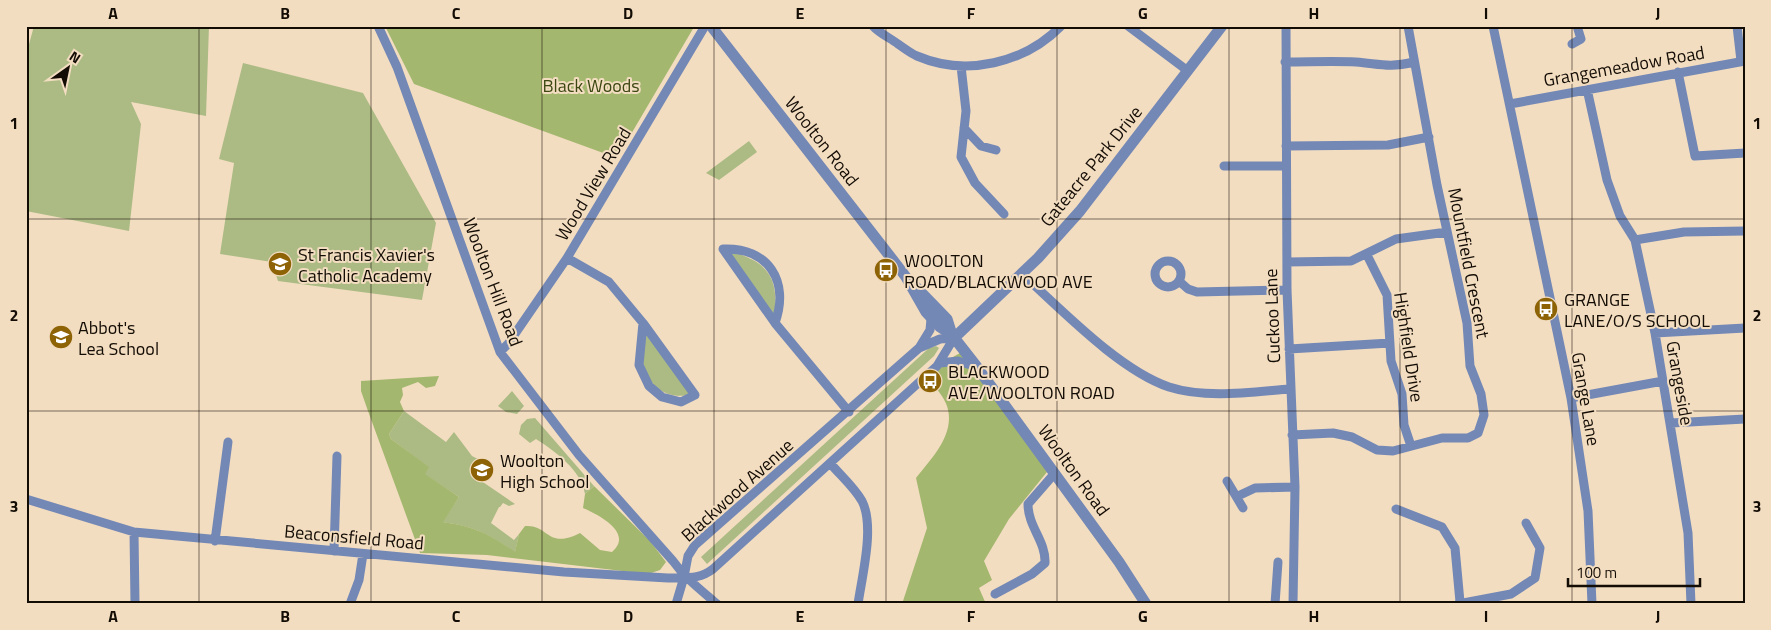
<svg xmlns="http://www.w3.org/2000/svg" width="1771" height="630" font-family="'Titillium Web',sans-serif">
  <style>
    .green { fill: #acbb84 }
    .forest { fill: #a4b76f }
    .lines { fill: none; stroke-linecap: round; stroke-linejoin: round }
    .minor { stroke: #7488b5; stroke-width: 9 }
    .tertiary { stroke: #7488b5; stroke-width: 11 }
    .grid { fill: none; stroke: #130c04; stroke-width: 1; stroke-opacity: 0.55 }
    .labels { text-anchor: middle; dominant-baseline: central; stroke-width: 4; stroke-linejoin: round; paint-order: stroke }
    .street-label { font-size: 18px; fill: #130c04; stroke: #f3ddc1 }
    .park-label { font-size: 18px; fill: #3c4712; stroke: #f3ddc1 }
    .poi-label { font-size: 18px; fill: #130c04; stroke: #f3ddc1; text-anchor: start }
    .neatline { fill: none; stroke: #130c04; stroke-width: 2 }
    .grid-label { font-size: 16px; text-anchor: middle; font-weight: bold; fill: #130c04 }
  </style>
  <rect width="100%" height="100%" fill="#f3ddc1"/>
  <path class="green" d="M34 26H209L206 116 131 102 141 124 129 231 26 211V55Z
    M243 63 363 93 436 223 422 300 278 281 272 262 220 254 234 163 219 159Z
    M749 141 757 152 719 180 706 173Z
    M727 251C767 260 780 277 774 318Z
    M645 330 692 394C669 401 648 387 642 364 639 355 644 340 645 330Z
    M936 346 939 348 934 356 707 564 701 557 929 348Z
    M512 391 524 406 517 414 506 412 498 406Z
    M404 411 446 442 454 432 472 456 484 462 474 476 515 504 509 506 503 503 500 507H499L491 523 514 540 519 534 515 553C487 533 476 527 442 522L459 497 424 474 428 467 391 439 389 434Z
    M535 418 594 486 585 494C581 470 556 452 536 439L530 443 519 434 521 425 527 419Z"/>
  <path class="forest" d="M385 26H693L694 27 617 158 414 84Z
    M960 353 1051 467 1009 519 984 561 992 580 979 588 986 604H902L927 528 916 478C932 458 956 434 947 406 944 397 936 388 930 381L937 366Z
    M439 376 435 386 426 388 418 382 402 388 403 395 400 402 404 411 389 434 391 439 429 467 425 474 459 497 443 522C476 527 487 533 515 552L519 534 525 526C549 524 547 550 580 533L600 550 612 552C634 533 599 515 583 508L585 494 594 486 650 541 666 562 660 570 648 574 487 555 420 553 368 411 361 391V381Z"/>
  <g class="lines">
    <path class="minor" d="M378 26 397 67 500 352 579 455 673 561C685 578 701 590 717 604
      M873 26C879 33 890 38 898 44 904 48 910 53 917 56 966 77 1025 63 1061 26
      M1128 26 1188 71
      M1286 26 1287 290 1295 487 1293 604
      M1493 26 1571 398 1588 511 1592 604
      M1737 26 1741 61
      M1572 44 1581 39 1577 26
      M1285 62C1309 62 1333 61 1356 62 1381 64 1388 68 1414 62
      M961 66 966 111 961 157 975 183 1004 214
      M1678 72 1695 156 1745 153
      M1587 89 1607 180 1620 216 1635 240 1655 333 1688 533 1691 604
      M1510 104 1745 61
      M964 128 981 146 996 150
      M1286 146 1388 145 1429 137
      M1224 166H1286
      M1635 240 1684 232 1745 231
      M723 249 775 323 849 412
      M723 249C768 247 790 281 775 323
      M1367 255 1387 295 1391 361 1402 394 1404 425 1411 446
      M567 258 609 282 643 323 695 395 681 402 662 397 649 386 639 365 643 323
      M1155 274a13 13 0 1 1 26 0a13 13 0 1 1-26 0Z
      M1287 262 1351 261 1396 239 1447 232
      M1022 274C1062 310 1119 370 1169 387 1206 399 1252 392 1290 389
      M1179 281 1188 289 1197 292 1287 290
      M1655 333 1745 328
      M919 348 930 330 931 319
      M1289 349 1390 343
      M500 352 508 344 567 258 705 26
      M940 363 958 361 977 367
      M1571 398 1663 381
      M1671 423 1745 419
      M1292 435 1333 433 1352 437 1377 450 1393 451 1442 438H1468L1478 433 1484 415 1481 394 1470 366 1467 323 1437 185 1408 26
      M830 463C840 475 854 487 862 501 875 526 862 576 858 604
      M1227 481 1243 508
      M1238 496 1255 488 1295 487
      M26 499 134 532 564 572 668 578C685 577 699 580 713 569L937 366 954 338 940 339 919 348 695 545 688 556 684 577 676 604
      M1396 509 1442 527 1455 548 1460 602
      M134 532 135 604
      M215 541 228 442
      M334 551 337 456
      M995 594 1032 574 1045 563C1046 541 1028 527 1028 504L1055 473
      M350 604 359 580 363 554
      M1275 604 1278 562
      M1458 604 1511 594 1535 578 1540 548 1526 523"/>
    <path class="tertiary" d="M711 26 906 277 926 312 940 327 952 335 977 367 1119 562 1146 604
      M915 286 947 319 952 335
      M954 338 1038 258 1080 211 1222 26"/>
  </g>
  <path class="grid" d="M199 26V604M371 26V604M542 26V604M714 26V604M886 26V604M1057 26V604M1229 26V604M1400 26V604M1572 26V604M26 219H1745M26 411H1745"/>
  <defs>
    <g id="school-disc" transform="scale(1.25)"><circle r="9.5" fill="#8d6306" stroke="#f3ddc1"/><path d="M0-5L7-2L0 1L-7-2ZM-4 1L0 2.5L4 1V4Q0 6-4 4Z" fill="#fff"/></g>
    <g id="bus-disc" transform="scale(1.25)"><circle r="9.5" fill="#8d6306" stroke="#f3ddc1"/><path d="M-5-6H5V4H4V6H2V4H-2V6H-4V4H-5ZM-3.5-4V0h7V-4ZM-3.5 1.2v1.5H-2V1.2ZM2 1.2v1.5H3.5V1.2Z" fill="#fff"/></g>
  </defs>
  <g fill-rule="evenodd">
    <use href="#school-disc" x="280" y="264"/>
    <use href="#bus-disc" x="886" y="270"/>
    <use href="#bus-disc" x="1546" y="309"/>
    <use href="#school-disc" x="61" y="337"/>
    <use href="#bus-disc" x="930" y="381"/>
    <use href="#school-disc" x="482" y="470"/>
  </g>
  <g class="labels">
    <g class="street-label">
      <text transform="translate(1624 66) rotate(-10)">Grangemeadow Road</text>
      <text transform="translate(822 141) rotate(52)">Woolton Road</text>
      <text transform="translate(1091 166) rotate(-51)">Gateacre Park Drive</text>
      <text transform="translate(593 184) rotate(-59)">Wood View Road</text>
      <text transform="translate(1469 263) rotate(79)">Mountfield Crescent</text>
      <text transform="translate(493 282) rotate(69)">Woolton Hill Road</text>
      <text transform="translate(1272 316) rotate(-92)">Cuckoo Lane</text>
      <text transform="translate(1409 347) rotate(81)">Highfield Drive</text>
      <text transform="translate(1680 383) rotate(80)">Grangeside</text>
      <text transform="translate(1586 399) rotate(80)">Grange Lane</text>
      <text transform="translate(1074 470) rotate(54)">Woolton Road</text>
      <text transform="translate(737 490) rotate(-42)">Blackwood Avenue</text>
      <text transform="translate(354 537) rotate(5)">Beaconsfield Road</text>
    </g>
    <g class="park-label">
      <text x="591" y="85">Black Woods</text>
    </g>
    <g class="poi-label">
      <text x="298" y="254">St Francis Xavier's<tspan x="298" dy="21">Catholic Academy</tspan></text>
      <text x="904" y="260">WOOLTON<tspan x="904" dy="21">ROAD/BLACKWOOD AVE</tspan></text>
      <text x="1564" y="299">GRANGE<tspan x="1564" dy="21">LANE/O/S SCHOOL</tspan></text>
      <text x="78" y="327">Abbot's<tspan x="78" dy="21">Lea School</tspan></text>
      <text x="948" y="371">BLACKWOOD<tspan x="948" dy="21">AVE/WOOLTON ROAD</tspan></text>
      <text x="500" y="460">Woolton<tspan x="500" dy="21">High School</tspan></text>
    </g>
  </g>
  <rect width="1771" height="630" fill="none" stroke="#f3ddc1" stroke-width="55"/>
  <g transform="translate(68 68) rotate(33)" stroke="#f3ddc1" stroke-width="4" paint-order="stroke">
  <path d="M0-4L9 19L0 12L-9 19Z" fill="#130c04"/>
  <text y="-8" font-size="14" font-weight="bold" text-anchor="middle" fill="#130c04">N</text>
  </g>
  <path d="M1568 578v8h132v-8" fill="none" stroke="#130c04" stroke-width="2.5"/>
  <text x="1576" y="578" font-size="15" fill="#130c04" stroke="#f3ddc1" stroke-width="4" paint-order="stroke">100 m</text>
  <rect x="28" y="28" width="1716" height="574" class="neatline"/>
  <g class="grid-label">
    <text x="113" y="19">A</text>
    <text x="285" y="19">B</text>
    <text x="456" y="19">C</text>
    <text x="628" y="19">D</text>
    <text x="800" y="19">E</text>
    <text x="971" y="19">F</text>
    <text x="1143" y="19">G</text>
    <text x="1314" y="19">H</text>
    <text x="1486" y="19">I</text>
    <text x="1658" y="19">J</text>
    <text x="14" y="129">1</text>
    <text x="1757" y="129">1</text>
    <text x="14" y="321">2</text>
    <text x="1757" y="321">2</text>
    <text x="14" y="512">3</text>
    <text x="1757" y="512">3</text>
    <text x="113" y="622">A</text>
    <text x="285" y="622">B</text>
    <text x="456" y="622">C</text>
    <text x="628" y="622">D</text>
    <text x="800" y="622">E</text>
    <text x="971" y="622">F</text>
    <text x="1143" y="622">G</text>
    <text x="1314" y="622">H</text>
    <text x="1486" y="622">I</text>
    <text x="1658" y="622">J</text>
  </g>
</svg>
